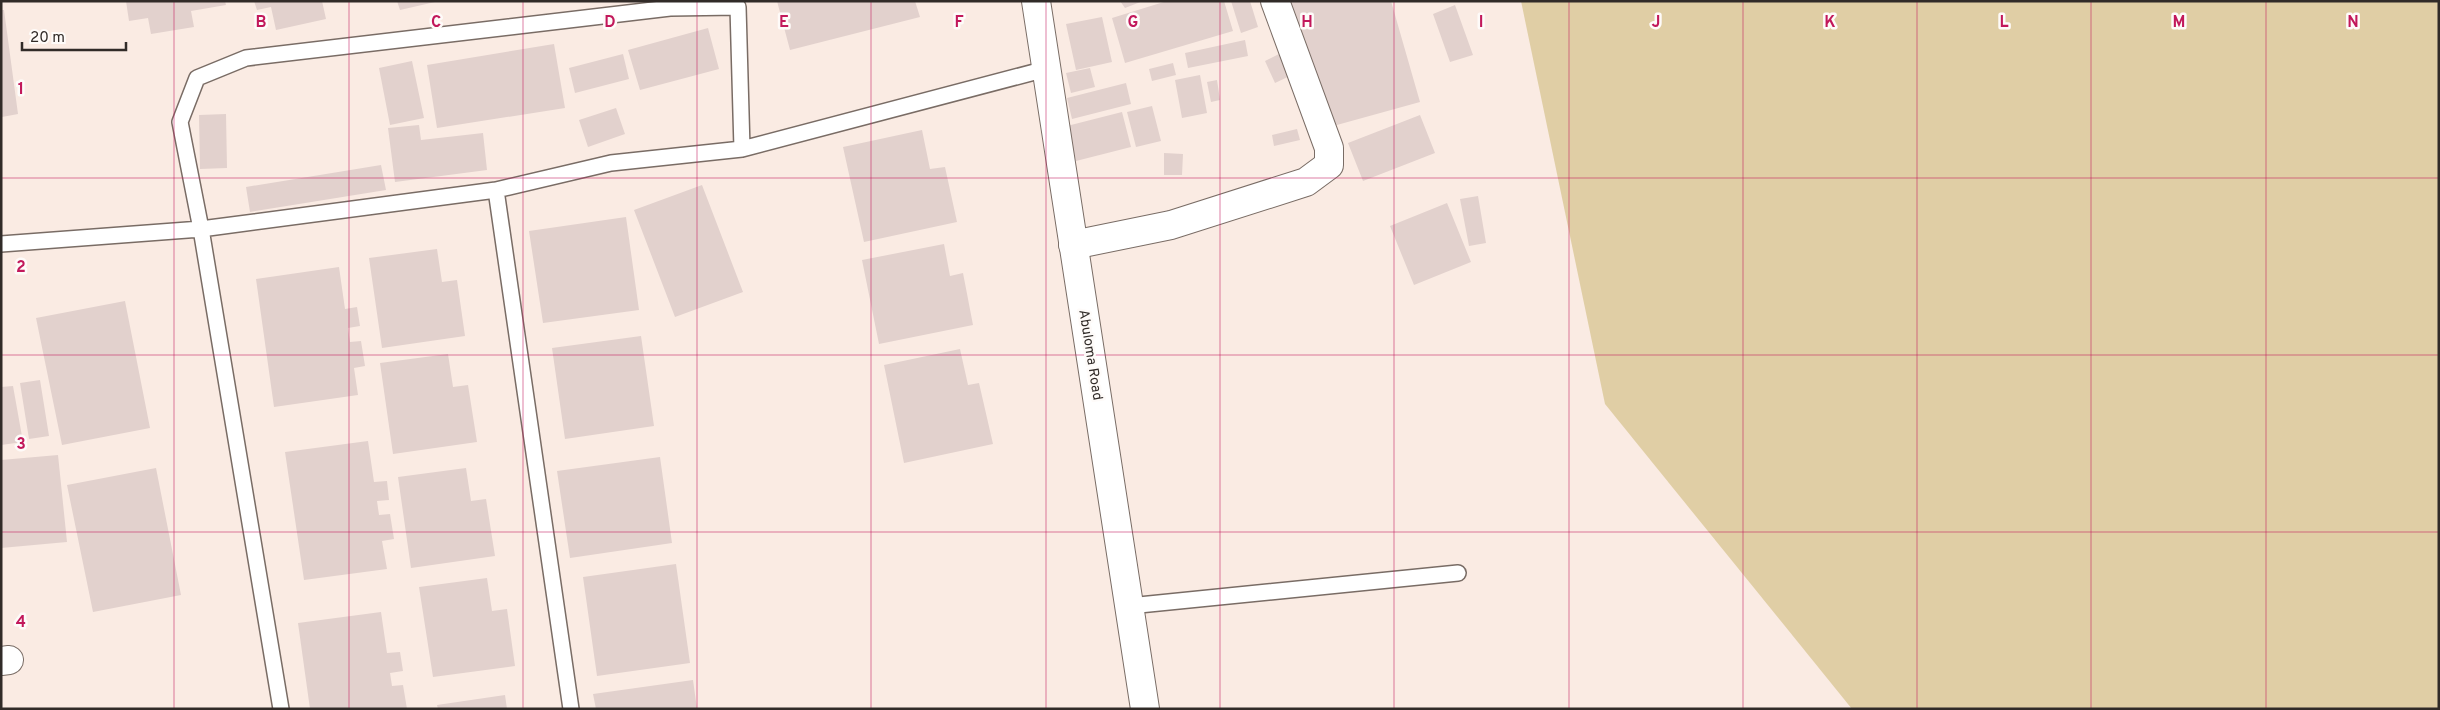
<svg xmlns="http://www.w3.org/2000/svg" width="2440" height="710" font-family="Overpass,sans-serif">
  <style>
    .green { fill: #e0cea5 }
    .building { fill: #e2d1cd }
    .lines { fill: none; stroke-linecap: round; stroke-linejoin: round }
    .service-casing { stroke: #796c65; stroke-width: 18 }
    .minor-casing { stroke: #796c65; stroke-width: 30 }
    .tertiary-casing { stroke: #796c65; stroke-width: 30 }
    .service { stroke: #fff; stroke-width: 15 }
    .minor { stroke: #fff; stroke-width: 28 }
    .tertiary { stroke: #fff; stroke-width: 28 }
    .grid { fill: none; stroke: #c2185b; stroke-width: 1; stroke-opacity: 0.55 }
    .labels { text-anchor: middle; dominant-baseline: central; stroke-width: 5; stroke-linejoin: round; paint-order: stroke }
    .street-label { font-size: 14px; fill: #312b28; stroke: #fefbf9 }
    .grid-label { font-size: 16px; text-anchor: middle; font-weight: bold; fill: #c2185b; stroke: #fefbf9; stroke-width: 5; stroke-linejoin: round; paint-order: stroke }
  </style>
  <rect width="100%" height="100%" fill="#faebe3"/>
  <path class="green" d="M1521 1H2439V709H1852L1605 404Z"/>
  <path class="building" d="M126 1H225L226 5 191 11 194 27 151 34 148 18 129 21Z
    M254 1H322L326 19 276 30 271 7 257 10Z
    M397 1H435V2L400 10Z
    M777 1H915L920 17 790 50Z
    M1120 1H1143L1125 8Z
    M1167 1H1224L1233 31 1125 63 1112 18Z
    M1231 1H1250L1258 27 1241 33Z
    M1290 1H1391L1420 102 1326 128Z
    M1455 5 1473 55 1450 62 1433 14Z
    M1 10H4L18 114 2 117Z
    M1102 17 1112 62 1076 70 1066 24Z
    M708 28 719 69 640 90 628 50Z
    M1245 40 1248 56 1188 68 1185 53Z
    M554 44 565 108 437 128 427 65Z
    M1283 52 1294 74 1275 83 1265 61Z
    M623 54 629 79 575 93 569 68Z
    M412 61 424 118 390 125 379 68Z
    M1173 63 1176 75 1152 81 1149 69Z
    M1090 68 1095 87 1071 93 1066 73Z
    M1200 75 1207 113 1182 118 1175 80Z
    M1217 80 1220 100 1211 102 1207 82Z
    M1126 83 1131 104 1072 119 1067 98Z
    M1152 106 1161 141 1136 147 1127 112Z
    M616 108 625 134 588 147 579 120Z
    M1122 112 1131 147 1076 161 1067 126Z
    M226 114 227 168 200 169 199 115Z
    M1420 115 1435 153 1363 181 1348 143Z
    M419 125 421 140 483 133 487 170 395 182 388 128Z
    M1297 129 1300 140 1274 146 1272 135Z
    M922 130 930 169 945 167 957 222 864 242 843 147Z
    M1164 153 1183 154 1182 175H1164Z
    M381 165 386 190 250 212 246 187Z
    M702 185 743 292 675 317 634 210Z
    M1478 196 1486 243 1469 246 1460 199Z
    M1447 203 1471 262 1414 285 1390 226Z
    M626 217 639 310 543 323 529 231Z
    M944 244 950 276 963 273 973 325 879 344 862 260Z
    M437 249 442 282 457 280 465 336 382 348 369 258Z
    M339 267 345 309 357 307 360 326 348 328 350 342 361 341 365 366 354 368 358 395 274 407 256 279Z
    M125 301 150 428 62 445 36 318Z
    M641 336 654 426 565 439 552 348Z
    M960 349 968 385 979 383 993 444 904 463 884 365Z
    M448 354 453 387 468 385 477 442 393 454 380 363Z
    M40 380 49 436 29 439 20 383Z
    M13 386 23 442 1 445V387Z
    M368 441 374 482 387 481 389 500 377 501 379 515 390 514 394 539 382 541 387 569 304 580 285 452Z
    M58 455 67 542 1 548V460Z
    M660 457 672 543 570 558 557 471Z
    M156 468 181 595 93 612 67 485Z
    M466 468 471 501 486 499 495 556 411 568 398 477Z
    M676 564 690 663 597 676 583 577Z
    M487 578 492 611 507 609 515 666 433 677 419 587Z
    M381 612 387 653 400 652 403 671 390 673 392 686 403 685 407 709H310L298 623Z
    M693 680 697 709H596L593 694Z
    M505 695 507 709H438L437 705Z"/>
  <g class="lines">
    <g class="service-casing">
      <path id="service" d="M496 190 571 709
        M1 244 201 229 496 190 611 163 742 149 1046 69
        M1129 606 1458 573
        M281 709 201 229 180 122 197 78 246 58 670 8 738 7 742 149"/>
    </g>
    <g class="minor-casing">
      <path id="minor" d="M1073 245 1171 225 1306 182 1329 165V148L1275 1
        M1 661 9 660"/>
    </g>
    <g class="tertiary-casing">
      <path id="tertiary" d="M1036 1 1145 709"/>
    </g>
    <use href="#service" class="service"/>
    <use href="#minor" class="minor"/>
    <use href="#tertiary" class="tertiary"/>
  </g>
  <path class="grid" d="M174 1V709M349 1V709M523 1V709M697 1V709M871 1V709M1046 1V709M1220 1V709M1394 1V709M1569 1V709M1743 1V709M1917 1V709M2091 1V709M2266 1V709M1 178H2439M1 355H2439M1 532H2439"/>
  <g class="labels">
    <g class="street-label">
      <text transform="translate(1090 355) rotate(81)">Abuloma Road</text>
    </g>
  </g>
  <g class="grid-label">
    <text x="261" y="27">B</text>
    <text x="436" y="27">C</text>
    <text x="610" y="27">D</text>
    <text x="784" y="27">E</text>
    <text x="959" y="27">F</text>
    <text x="1133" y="27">G</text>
    <text x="1307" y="27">H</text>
    <text x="1481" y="27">I</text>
    <text x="1656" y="27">J</text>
    <text x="1830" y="27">K</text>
    <text x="2004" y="27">L</text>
    <text x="2179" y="27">M</text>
    <text x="2353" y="27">N</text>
    <text x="21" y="94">1</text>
    <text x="21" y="272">2</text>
    <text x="21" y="449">3</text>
    <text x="21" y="627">4</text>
  </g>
  <rect width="2440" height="710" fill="none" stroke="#312b28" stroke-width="5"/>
  <path d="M22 42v8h104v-8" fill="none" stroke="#312b28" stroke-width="2.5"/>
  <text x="30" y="42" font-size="15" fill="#312b28" stroke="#fefbf9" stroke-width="4" paint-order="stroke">20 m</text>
</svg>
